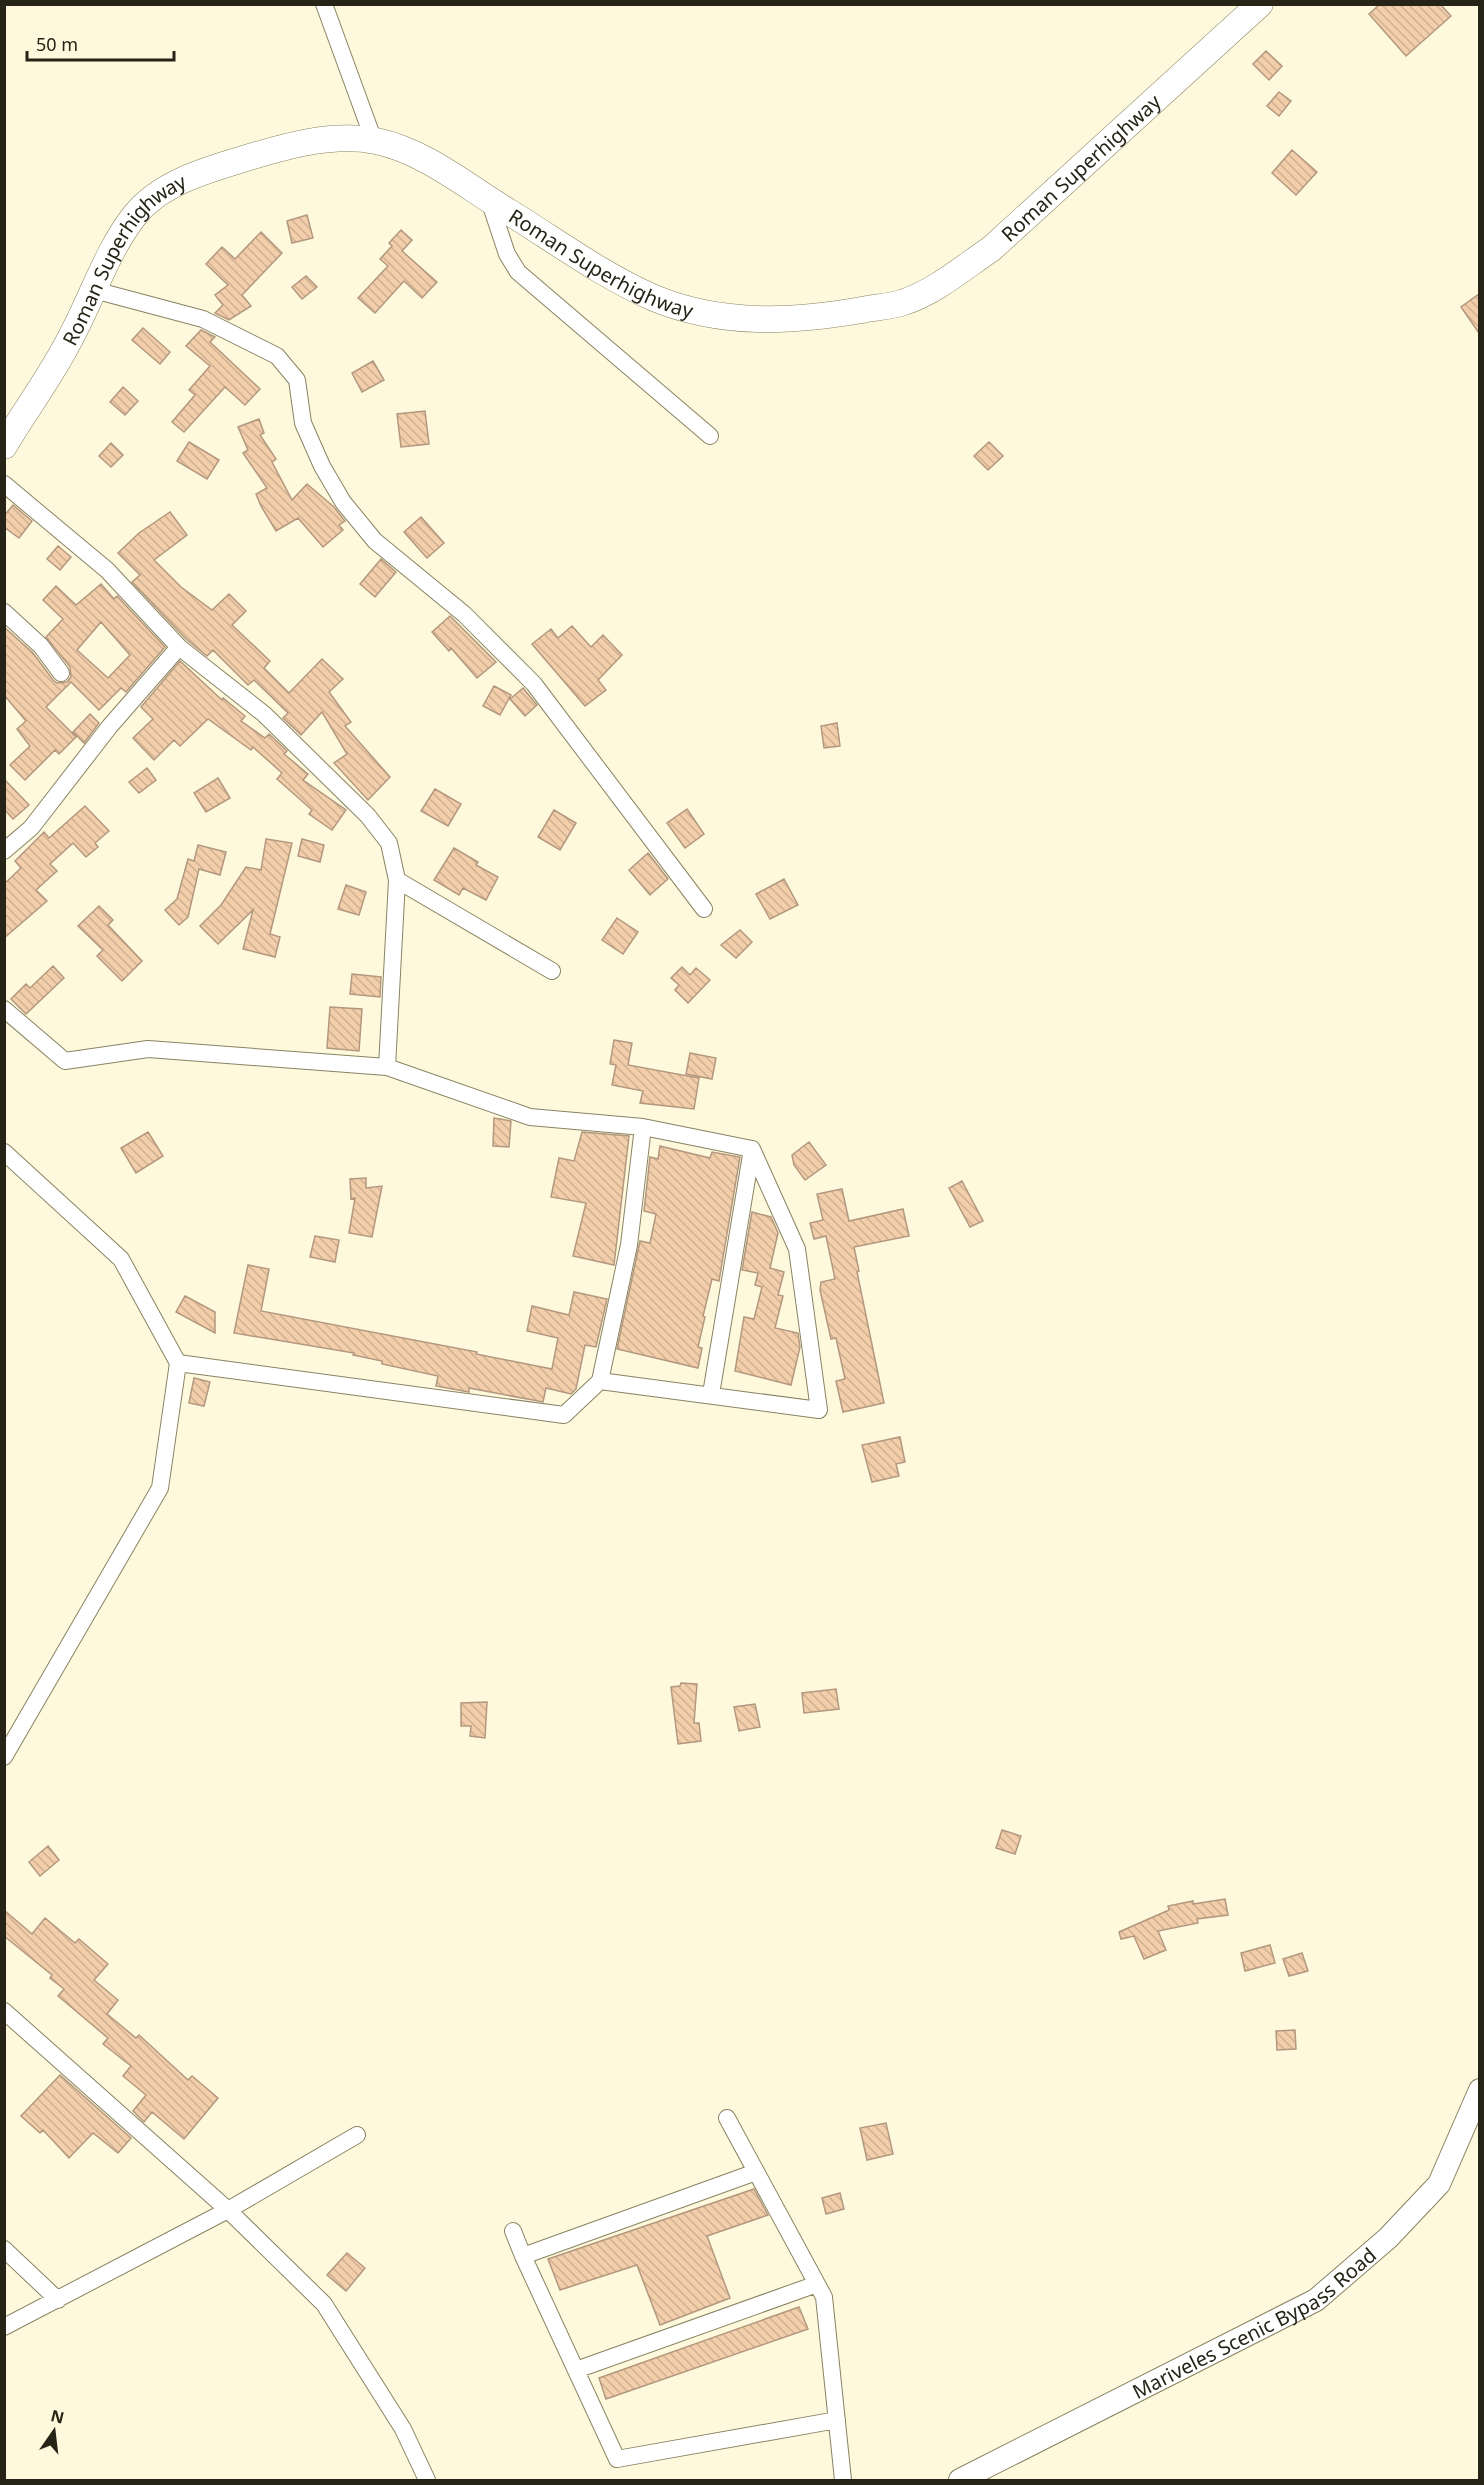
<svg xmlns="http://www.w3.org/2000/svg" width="1484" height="2485" font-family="'Noto Sans',sans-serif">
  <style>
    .building { fill: url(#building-back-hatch); stroke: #b3987f; stroke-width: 1.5; fill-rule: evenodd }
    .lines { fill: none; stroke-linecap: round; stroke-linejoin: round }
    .street-casing { stroke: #898362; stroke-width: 18 }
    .secondary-casing { stroke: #898362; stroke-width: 24 }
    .primary-casing { stroke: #898362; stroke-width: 27 }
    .street { stroke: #fff; stroke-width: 16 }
    .secondary { stroke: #fff; stroke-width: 22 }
    .primary { stroke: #fff; stroke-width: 26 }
    .labels { text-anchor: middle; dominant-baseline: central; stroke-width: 4.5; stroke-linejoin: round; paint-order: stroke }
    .street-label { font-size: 20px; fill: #262416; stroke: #fef9dc }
  </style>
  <defs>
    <pattern id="building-back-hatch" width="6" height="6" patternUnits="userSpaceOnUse" patternTransform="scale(1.5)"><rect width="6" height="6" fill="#f3ceaa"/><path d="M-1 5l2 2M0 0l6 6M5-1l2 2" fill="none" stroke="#d0b192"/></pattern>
  </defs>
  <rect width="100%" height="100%" fill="#fef9dc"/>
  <path class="building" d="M1380 4H1440L1451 16 1406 56 1369 14Z
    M1266 51 1282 66 1269 80 1253 64Z
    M1279 92 1291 101 1279 116 1267 106Z
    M1292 150 1317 172 1296 195 1272 173Z
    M307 215 313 238 292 243 287 221Z
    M401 230 412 240 402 251 437 282 422 298 404 281 375 313 358 298 388 266 380 259 392 246 389 243Z
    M261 232 282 253 242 295 251 306 229 320 215 313 223 305 215 295 228 285 206 264 222 247 235 259Z
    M306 276 317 287 302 299 292 287Z
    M1479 294V333L1461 307Z
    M143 328 170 352 160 364 132 340Z
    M201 330 215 337 210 342 260 389 245 405 225 387 184 432 172 422 195 395 189 390 210 366 186 346Z
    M373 361 384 380 362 392 352 373Z
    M123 387 138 401 125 415 110 402Z
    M425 411 429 444 401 447 397 414Z
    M259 419 264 433 260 435 276 459 272 462 292 500 307 484 334 507 345 521 339 525 343 530 323 547 298 518 276 531 261 506 256 494 267 488 243 453 248 450 238 427Z
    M189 442 219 460 207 479 177 461Z
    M989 442 1003 456 988 470 974 456Z
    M111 443 123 455 111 467 99 456Z
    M13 505 32 521 19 538 4 527V516Z
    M170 512 187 535 154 560 181 587 212 610 229 594 246 611 232 625 270 661 264 668 289 693 322 659 343 679 329 692 351 722 345 726 390 777 368 800 334 763 347 754 322 712 301 735 283 718 288 713 254 680 248 685 213 650 207 656 186 639 132 582 140 575 118 553 139 533Z
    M421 517 444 543 427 558 404 532Z
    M58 546 71 557 60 570 47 559Z
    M381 559 396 572 375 597 360 584Z
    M101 584 114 599 117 596 165 647 126 692 121 688 99 710 71 682 46 707 76 737 59 754 55 750 25 780 10 765 30 746 17 729 26 721 4 695V627L33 653 53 680 57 683 67 682 71 677 70 667 46 637 63 619 43 600 56 586 76 605ZM101 622 130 655 108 678 77 650Z
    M450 616 496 662 477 678 451 648 449 651 432 632Z
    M572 626 591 647 603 635 622 655 598 680 606 690 585 706 532 644 551 629 558 638Z
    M180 661 222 700 223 698 245 716 241 721 265 738 269 734 287 751 284 754 308 774 303 780 346 810 332 830 309 814 312 810 277 779 282 773 253 747 251 750 208 719 180 746 174 740 154 760 133 738 153 719 141 707Z
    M494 686 511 695 500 715 483 706Z
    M523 688 537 705 525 716 510 699Z
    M90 714 99 723 84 743 73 732Z
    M837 723 840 746 824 748 821 726Z
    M147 768 156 780 139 793 129 782Z
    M218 778 230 798 206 812 194 793Z
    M4 779 29 805 13 819 4 809Z
    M435 789 461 804 448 826 421 811Z
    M85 806 109 831 95 843 98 847 86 857 73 843 50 864 57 871 36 890 47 901 4 938V884L21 868 15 861 44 832 49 838Z
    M687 809 704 834 685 848 667 823Z
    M554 810 576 823 560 850 538 837Z
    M266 839 292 843 270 934 280 937 275 957 243 949 253 910 218 944 200 926 221 905 246 867 261 870Z
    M302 839 324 845 320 862 298 856Z
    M198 845 226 852 220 875 199 869 188 917 179 925 165 910 177 899 188 859 194 861Z
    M454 848 478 862 476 865 498 877 486 900 463 888 459 895 434 880Z
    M648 853 668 879 650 895 629 870Z
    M784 879 798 905 770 919 756 894Z
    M346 885 366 892 359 915 338 909Z
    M99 906 113 920 108 925 142 961 122 981 97 956 103 950 78 926Z
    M617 918 638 932 623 954 602 940Z
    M740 930 752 942 736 958 721 945Z
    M53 966 64 978 26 1014 11 999 26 984 30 988Z
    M682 967 690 975 696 968 710 980 688 1003 675 990 679 985 671 978Z
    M352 974 381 977 380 997 350 994Z
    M330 1007 362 1009 359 1051 327 1048Z
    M614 1040 632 1043 628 1065 699 1078 694 1109 640 1103 643 1091 612 1085 616 1065 610 1064Z
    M690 1053 716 1058 712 1079 686 1074Z
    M494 1118 511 1121 509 1147 493 1146Z
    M148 1132 163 1156 136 1173 121 1148Z
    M582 1132 629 1136 614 1265 573 1256 586 1203 551 1197 559 1158 574 1161Z
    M809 1142 826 1165 805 1180 794 1165 792 1155Z
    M660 1146 710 1158 712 1152 740 1157 719 1281 712 1279 703 1316 705 1317 698 1347 702 1348 698 1368 617 1349 640 1241 650 1243 656 1214 644 1211 650 1157 658 1159Z
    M366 1178V1188L382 1186 372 1237 349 1233 355 1198 351 1199 350 1179Z
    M962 1181 983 1221 970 1227 949 1188Z
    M842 1189 849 1221 903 1209 909 1236 854 1247 859 1271 857 1272 884 1403 843 1412 836 1381 845 1379 836 1338 831 1339 820 1290 821 1282 835 1279 826 1236 814 1239 810 1223 823 1220 817 1194Z
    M752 1212 771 1217 778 1233 770 1268 784 1272 778 1295 783 1296 775 1328 798 1333 800 1347 791 1385 735 1371 744 1317 754 1319 762 1287 755 1285 758 1273 742 1270Z
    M315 1236 339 1240 335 1262 310 1257Z
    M248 1265 269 1269 261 1311 477 1352 476 1354 552 1369 558 1338 527 1331 532 1306 569 1315 574 1292 607 1299 596 1347 585 1345 576 1389 571 1394 546 1388 543 1402 469 1388V1392L436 1386 438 1376 382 1364V1361L353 1355 354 1353 234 1333Z
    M185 1296 215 1312V1333L176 1312Z
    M194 1378 210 1382 204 1406 189 1403Z
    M900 1437 905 1462 896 1464 899 1476 872 1482 862 1445Z
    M681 1683 697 1684 694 1723H699L701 1741 678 1744 671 1687 680 1686Z
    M836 1689 839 1709 804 1713 802 1693Z
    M487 1702 485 1738 470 1736 471 1726H461V1703Z
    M755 1704 760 1727 739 1731 734 1707Z
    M1002 1830 1021 1836 1015 1854 996 1848Z
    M48 1846 59 1860 40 1876 29 1862Z
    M1225 1899 1228 1915 1197 1919 1198 1923 1158 1931 1166 1950 1144 1959 1134 1936 1121 1939 1119 1932 1169 1910 1168 1906 1193 1901V1904Z
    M4 1910 32 1934 45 1918 75 1943 79 1939 108 1964 94 1980 118 2000 107 2014 136 2038 139 2035 188 2080 192 2076 218 2098 184 2139 152 2112 144 2122 133 2111 146 2095 123 2076 131 2066 103 2044 108 2038 58 1996 64 1989 50 1978 52 1975 4 1936Z
    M1270 1945 1275 1963 1245 1971 1241 1953Z
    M1302 1953 1308 1971 1289 1976 1283 1959Z
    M1295 2030 1296 2049 1277 2050 1276 2031Z
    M60 2075 131 2138 118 2153 93 2133 69 2158 43 2130 40 2133 21 2116Z
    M886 2123 893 2154 867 2160 860 2128Z
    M754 2189 768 2215 707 2236 730 2298 660 2325 637 2265 560 2290 548 2259Z
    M840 2193 844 2209 826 2214 822 2198Z
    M347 2253 365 2268 346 2291 327 2275Z
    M799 2307 808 2329 606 2399 599 2378Z"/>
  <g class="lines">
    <g class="street-casing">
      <path id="street" d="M324 4 374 141
        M489 200 507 254 518 272 710 436
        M94 290 203 319 277 356 297 380 303 423 322 466 343 502 375 541 464 614 534 684 704 909
        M4 484 107 570 179 647 264 714 368 816 389 843 397 880 552 971
        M4 612 41 646 61 673
        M4 851 31 828 110 726 179 647
        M4 1009 65 1061 148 1049 387 1067 530 1117 643 1127 752 1149 797 1249 819 1410 600 1381
        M387 1067 397 880
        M4 1152 121 1259 178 1363 160 1488 4 1757
        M178 1363 564 1415 600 1381 629 1245 643 1127
        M711 1394 752 1149
        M4 2011 228 2210 324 2304 403 2429 427 2480
        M727 2118 824 2297 843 2480
        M513 2231 523 2256 756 2172
        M4 2249 58 2300
        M523 2256 617 2459 837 2420
        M4 2327 228 2210 357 2135
        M576 2370 817 2284"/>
    </g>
    <g class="secondary-casing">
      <g id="secondary">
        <path id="s1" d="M960 2480 1316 2300 1388 2238 1439 2184 1480 2090"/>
      </g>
    </g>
    <g class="primary-casing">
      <g id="primary">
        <path id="s2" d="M4 446C26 409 54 372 73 333 93 295 108 249 135 215 160 184 203 171 240 160 282 147 332 132 376 141 425 151 467 187 509 212 556 241 603 276 654 298 722 326 792 322 862 310 875 307 891 307 904 302 935 292 964 267 991 249L1260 4"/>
      </g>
    </g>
    <use href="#street" class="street"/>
    <use href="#secondary" class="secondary"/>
    <use href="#primary" class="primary"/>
  </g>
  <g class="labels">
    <g class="street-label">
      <text stroke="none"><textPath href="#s2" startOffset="1323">Roman Superhighway</textPath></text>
      <text stroke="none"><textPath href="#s2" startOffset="783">Roman Superhighway</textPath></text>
      <text stroke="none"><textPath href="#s2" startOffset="224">Roman Superhighway</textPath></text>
      <text stroke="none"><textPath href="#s1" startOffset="334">Mariveles Scenic Bypass Road</textPath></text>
    </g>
  </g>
  <rect width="1484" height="2485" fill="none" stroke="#262416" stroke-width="12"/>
  <g transform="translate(54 2431) rotate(14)" stroke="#fef9dc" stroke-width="4.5" paint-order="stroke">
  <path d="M0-4.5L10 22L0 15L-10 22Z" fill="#262416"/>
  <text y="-9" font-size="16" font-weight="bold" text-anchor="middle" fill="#262416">N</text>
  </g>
  <path d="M27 51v9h147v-9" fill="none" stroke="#262416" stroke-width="3"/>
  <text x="36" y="51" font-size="18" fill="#262416" stroke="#fef9dc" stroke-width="4.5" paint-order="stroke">50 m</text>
</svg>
